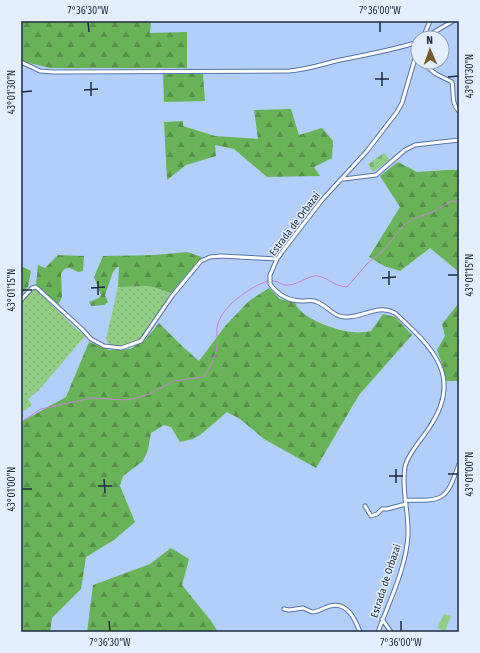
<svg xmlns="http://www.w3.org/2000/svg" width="480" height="653" font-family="'Fira Sans Condensed',sans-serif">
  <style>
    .grass { fill: url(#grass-dots) }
    .forest { fill: url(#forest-firs) }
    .cemetery { fill: url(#cemetery-stones) }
    .pitch { fill: #92cd84 }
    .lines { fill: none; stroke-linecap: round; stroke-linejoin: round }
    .stream { stroke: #c882d9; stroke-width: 1 }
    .minor-casing { stroke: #5675a8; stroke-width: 5 }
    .minor { stroke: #fff; stroke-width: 3 }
    .ticks { fill: none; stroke: #1d2b40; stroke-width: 1.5 }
    .labels { text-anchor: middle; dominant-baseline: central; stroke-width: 3; stroke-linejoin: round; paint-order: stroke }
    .street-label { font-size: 10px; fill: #1d2b40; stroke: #e3eeff }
    .neatline { fill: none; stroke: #1d2b40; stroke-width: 1.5 }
    .ticks-label { font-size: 10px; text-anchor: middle; fill: #1d2b40 }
  </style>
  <defs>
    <pattern id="grass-dots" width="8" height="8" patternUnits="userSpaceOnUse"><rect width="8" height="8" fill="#92cd84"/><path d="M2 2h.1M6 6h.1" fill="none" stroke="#7db073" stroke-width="1.8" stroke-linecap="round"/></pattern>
    <pattern id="forest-firs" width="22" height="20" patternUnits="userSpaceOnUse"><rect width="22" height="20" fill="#6ab257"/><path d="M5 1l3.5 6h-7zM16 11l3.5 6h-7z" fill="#579149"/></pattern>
    <pattern id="cemetery-stones" width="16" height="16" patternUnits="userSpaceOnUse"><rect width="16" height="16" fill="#92cd84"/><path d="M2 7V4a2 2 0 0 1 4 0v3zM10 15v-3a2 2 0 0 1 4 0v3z" fill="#7db073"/></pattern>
  </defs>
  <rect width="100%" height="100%" fill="#b2cefa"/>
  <path class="grass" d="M150 286 171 293 139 342 122 347 110 346 106 339 118 287Z
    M35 288 71 324 85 336 39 390 28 399 32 405 21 413V301Z"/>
  <path class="forest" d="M21 21H151L150 33 187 32V68H50L21 61Z
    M163 74H203L205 101 164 102Z
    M291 109 299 135 322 128 333 141 332 158 314 167 320 176 267 177 234 149 215 145 216 156 186 165 167 180 164 122 183 121V126L215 136 258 139 254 110Z
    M398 162 417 172 447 170H459V272L430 248 400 271 384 266 369 257 400 207 380 176Z
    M187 252 202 257 171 293 150 286 118 287 119 267H117L113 272 105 295 108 302 104 305 91 306 89 302 99 298 101 295 94 277 103 256 155 255Z
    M58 255 84 256 83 271 78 272 70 268 64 269 61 274 62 297 58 305 36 285 38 265 45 268Z
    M21 266 31 271 28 287 21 295Z
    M269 288 280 299 295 303C300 318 337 331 352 332 358 333 365 332 371 331L383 314 395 317 412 335 359 395 316 468 264 439 240 419 227 412 200 435 193 439 180 442 171 427 164 425 151 433 148 450 143 461 123 476 120 486 135 522 114 540 86 557 81 589 52 618 50 632H21V422L66 397 89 342 109 350 130 349 145 340 159 323 183 347 199 361 226 325 249 301Z
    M459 303V381H446L442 364 437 350 445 336 442 324Z
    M171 548 189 559 182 585 211 621 218 632H87L93 585 150 564Z"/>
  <path class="cemetery" d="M384 153 390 160 373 172 368 164Z"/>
  <path class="pitch" d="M444 614 451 616 445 631 437 628Z"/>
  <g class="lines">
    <path class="stream" d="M271 281C277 280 281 285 286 285 298 286 309 274 318 276 329 278 333 286 347 287L367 264 383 251 403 226 413 219 435 211 451 201 459 202
      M21 422 41 409 91 398 125 400 137 398 149 394 174 381 203 377C210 369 216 357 217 346 218 340 216 334 217 328 219 308 251 286 268 281"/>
    <g class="minor-casing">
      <path id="minor" d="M425 37 424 35 430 21
        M424 38 453 21
        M21 62 40 71 54 72 289 71C306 70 323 64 340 60 366 55 393 50 418 42
        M421 62 436 74 452 82C454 92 451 104 459 111
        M342 179H344L376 175 405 150 415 145 459 140
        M21 300 32 288 36 287 82 329 91 339 104 346 121 348 141 341 172 296 201 261 210 257 221 256 277 259
        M405 500C444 501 446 501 459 464
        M365 506 371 516 377 514 382 509H387L406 504
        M284 609 289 610 303 608 312 612C318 612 323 608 330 606 347 601 355 619 360 632
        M382 619 391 632
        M378 632C389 602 407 566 408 534 409 512 401 489 405 467 407 455 422 439 429 428 464 377 433 348 395 313 377 304 365 317 347 317 334 318 328 306 317 302 312 299 307 301 302 301 289 301 278 295 270 284V275L277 259 285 248 322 200 367 151 397 112 402 103 418 48"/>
    </g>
    <use href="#minor" class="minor"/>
  </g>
  <path class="ticks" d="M88 22 89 32M380 22V32M382 72V86M448 77 458 76M375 79H389M91 82V96M84 90 98 89M22 92 32 91M389 271V285M448 275H458M382 278 396 277M98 281V295M91 288 105 287M22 290H32M396 469V483M448 474H458M389 476H403M104 479 105 493M98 486H112M22 489H32M109 621 110 631M401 621V631"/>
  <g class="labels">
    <g class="street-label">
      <text transform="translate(295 224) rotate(-53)">Estrada de Orbazai</text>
      <text transform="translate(386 581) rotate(-72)">Estrada de Orbazai</text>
    </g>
  </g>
  <rect width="480" height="653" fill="none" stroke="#e3eeff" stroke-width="44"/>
  <g transform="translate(430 50) rotate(358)"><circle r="19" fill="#e3eeff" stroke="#94a0b3"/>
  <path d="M0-3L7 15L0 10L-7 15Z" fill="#745a2c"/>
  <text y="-6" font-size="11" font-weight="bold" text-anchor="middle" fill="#1d2b40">N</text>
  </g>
  <rect x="22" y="22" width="436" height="609" class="neatline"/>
  <g class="ticks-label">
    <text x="88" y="14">7°36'30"W</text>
    <text x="380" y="14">7°36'00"W</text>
    <text transform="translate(469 76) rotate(-90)" y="4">43°01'30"N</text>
    <text transform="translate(11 92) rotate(-90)" y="4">43°01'30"N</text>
    <text transform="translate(469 275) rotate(-90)" y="4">43°01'15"N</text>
    <text transform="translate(11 290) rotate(-90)" y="4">43°01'15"N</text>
    <text transform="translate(469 474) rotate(-90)" y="4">43°01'00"N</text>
    <text transform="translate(11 489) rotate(-90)" y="4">43°01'00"N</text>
    <text x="110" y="646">7°36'30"W</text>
    <text x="401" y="646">7°36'00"W</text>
  </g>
</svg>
